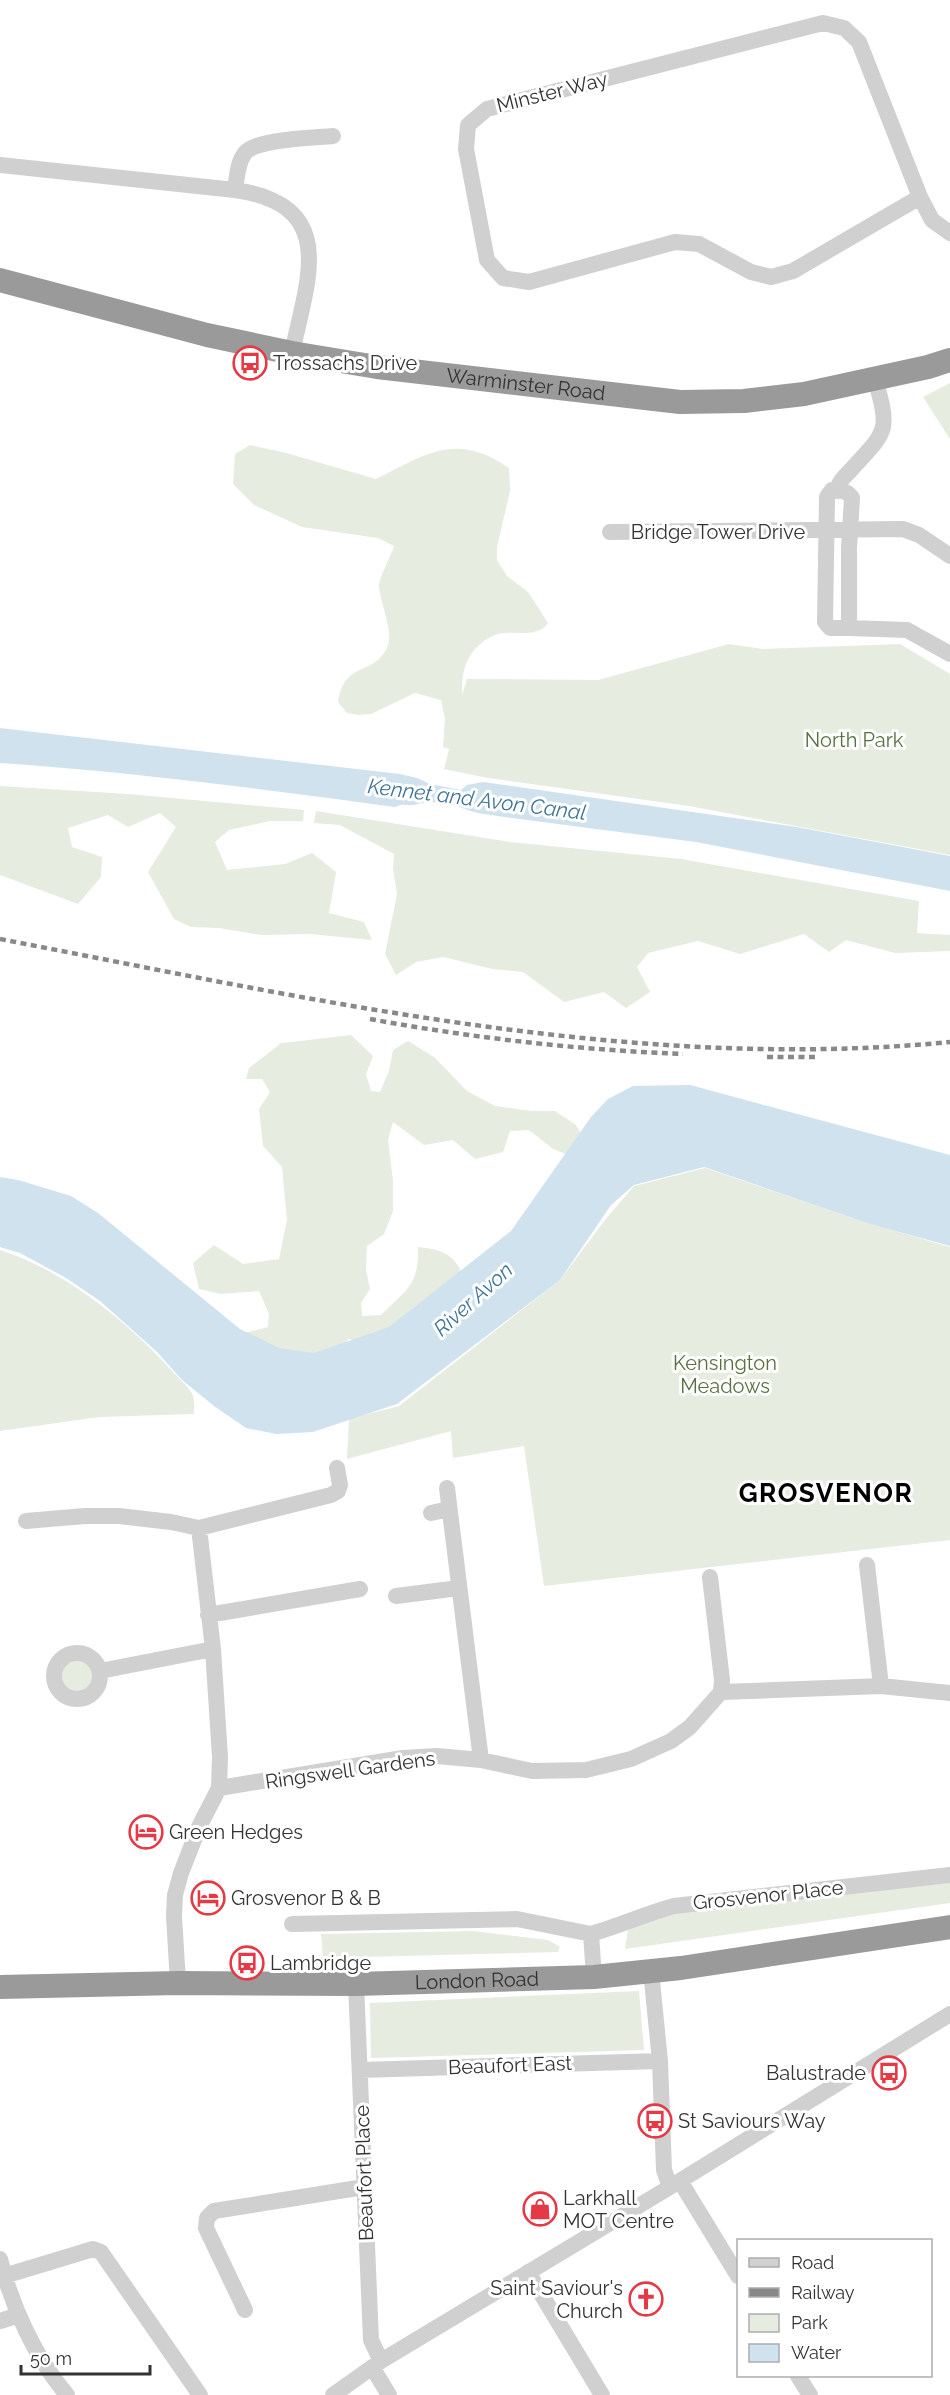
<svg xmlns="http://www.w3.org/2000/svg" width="950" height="2395" font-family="Raleway,sans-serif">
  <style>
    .green { fill: #e6ecdf }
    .water { fill: #cfe2ee }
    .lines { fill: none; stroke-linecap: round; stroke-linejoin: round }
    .minor { stroke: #d0d0d0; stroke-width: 16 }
    .highway { stroke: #9a9a9a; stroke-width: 24 }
    .rail { stroke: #888; stroke-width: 4.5; stroke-dasharray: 6 4.5; stroke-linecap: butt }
    .labels { text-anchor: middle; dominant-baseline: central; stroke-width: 6; stroke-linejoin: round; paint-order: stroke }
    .street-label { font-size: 20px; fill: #333; stroke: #fff }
    .poi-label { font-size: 20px; fill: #333; stroke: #fff; text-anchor: start }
    .park-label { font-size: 20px; fill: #56703f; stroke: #fff }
    .water-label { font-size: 21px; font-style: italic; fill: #3f7597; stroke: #fff }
    .district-label { font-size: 26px; font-weight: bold; letter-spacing: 1.5px; fill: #000; stroke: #fff }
  </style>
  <rect width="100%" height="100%" fill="#fff"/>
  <path class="green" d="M950 383V439L923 397Z
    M250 445 286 453 376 479C426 454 456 431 509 468L510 491 497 547V560L507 576 528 592 548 623C538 637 520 632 505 633 487 634 470 650 465 667 462 675 462 687 462 695L467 679 598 680 729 644 763 649 900 644 950 674V855L689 806 488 778 444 769 449 749 443 747 445 719 441 700 415 693 371 714 359 715 347 713 338 702C345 660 372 677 387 648 395 633 379 600 379 585 380 576 391 556 394 546L378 538 302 527 254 505 233 484 235 454Z
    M0 786 128 794 304 810 303 821H270L229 830 215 842 227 870 285 864 312 853 336 872 329 913 364 922 372 940 310 934 261 935 219 928 191 927 174 919 148 872 176 827 160 813 128 827 108 815 68 828 72 847 102 857 101 877 78 904 0 875Z
    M316 811 510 842 681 859 919 901 917 933 950 935V951L895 953 846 940 829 952 804 934 740 954 698 941 648 953 637 967 650 992 626 1008 604 992 564 1002 523 972 493 969 443 957 416 962 396 975 385 954 397 894 393 869 394 854 340 825 314 823Z
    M351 1035 373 1056 366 1074 371 1091 380 1092 389 1071 393 1050 408 1041 434 1057 467 1091 495 1106 531 1111H555L576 1125 588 1146 578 1159 553 1149 529 1130 510 1131 503 1152 475 1159 453 1140 424 1145 393 1122 388 1140 393 1181V1211L384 1234 367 1246 366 1270 370 1289 361 1303 362 1316 381 1315C407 1289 419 1286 418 1247 444 1250 455 1254 465 1280L372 1348 349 1339 333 1354 297 1356 240 1334 268 1327 269 1314 259 1291 221 1294 199 1289 193 1263 214 1245 243 1264 279 1259 287 1220 282 1167 263 1146 259 1109 270 1092 262 1079H246L249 1068 280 1044H275Z
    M705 1168 861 1221 950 1247V1540L544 1586 524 1446 453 1458 451 1431 347 1459 349 1419 399 1406 560 1280 605 1220 634 1186Z
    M0 1250C64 1270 128 1322 172 1371 178 1378 186 1384 191 1392 195 1397 194 1407 194 1414L99 1417 0 1431Z
    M60 1676a17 17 0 1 1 34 0a17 17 0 1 1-34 0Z
    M950 1883V1903L625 1949 628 1930 648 1918 710 1907Z
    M473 1931 548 1940 560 1947 558 1952 323 1958 321 1934Z
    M639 1991 644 2050 371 2058 370 2003Z"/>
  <path class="water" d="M0 728 400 774 417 778 430 784 461 790 467 785 483 782 797 827 950 856V891L696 842 497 816C488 814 477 814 468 810 452 805 435 799 418 804 410 807 404 802 395 807 264 789 132 772 0 763Z
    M690 1085 950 1155V1246L870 1224 704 1167 634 1185 611 1205 560 1280 397 1404 313 1432 276 1434 246 1428 214 1406 182 1380 157 1352 100 1301 66 1278 20 1253 0 1247V1177L18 1180 71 1196 98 1213 240 1329 279 1348 314 1353 389 1327 511 1231 591 1117 608 1099 633 1086Z"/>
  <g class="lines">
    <path class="minor" d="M0 165 235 190C340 205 307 280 292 353
      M235 190C237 178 237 163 245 153 256 139 314 138 333 136
      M920 197 793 271 771 277 751 272 699 244 675 242 529 282 503 278 487 260 466 149 468 125 487 109 823 23 844 28 859 42 920 197 932 220 950 233
      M832 490C841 491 847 490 852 498L849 548V628H830L825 622 827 497Z
      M838 491C838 482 844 477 850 471 886 431 891 433 875 379
      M610 532 903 529 919 535 950 556
      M849 628 907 630 950 654
      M447 1488 481 1760
      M431 1513 449 1509
      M26 1521 85 1516H119L171 1522 199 1528 331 1495 338 1491 340 1485 337 1468
      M867 1565 881 1686
      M710 1577 722 1680 721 1692
      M396 1596 459 1588
      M208 1615 360 1589
      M54 1676a23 23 0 1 1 46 0a23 23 0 1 1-46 0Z
      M100 1671 213 1649
      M219 1788 403 1758 437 1756 481 1760 532 1771 586 1770 631 1759 671 1741 690 1727 721 1692 881 1686 950 1693
      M292 1924 517 1919 591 1934 594 1977
      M591 1934C619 1926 645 1914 674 1906L950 1875
      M651 1971 660 2061 664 2170 670 2187
      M178 1983 174 1916 175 1895 181 1873 199 1827 219 1788 220 1757 213 1649 199 1528
      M356 1984 371 2340 381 2361
      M360 2070 660 2061
      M680 2181 738 2276
      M0 2259C12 2307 35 2357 67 2395
      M528 2272 602 2395
      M4 2276 93 2249 101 2252 200 2395
      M245 2310 206 2228 207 2218 214 2211 364 2187
      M0 2321 19 2315
      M372 2367 389 2395
      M798 2376 810 2395
      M333 2395 381 2361 670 2187 950 2014"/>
    <g class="highway">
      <path id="s1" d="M0 280 207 335 292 353 377 367 680 402 744 401 804 394 928 367 950 360"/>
      <path id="s2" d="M0 1987 178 1983 356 1984 594 1977 681 1968 950 1927"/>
    </g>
    <path class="rail" d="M0 939C312 999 630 1073 950 1042
      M370 1019C473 1038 579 1050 683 1054
      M767 1057H815"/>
  </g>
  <defs>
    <g id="bus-ring" transform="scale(1.725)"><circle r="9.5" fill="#fff" stroke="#e63946" stroke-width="1.5"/><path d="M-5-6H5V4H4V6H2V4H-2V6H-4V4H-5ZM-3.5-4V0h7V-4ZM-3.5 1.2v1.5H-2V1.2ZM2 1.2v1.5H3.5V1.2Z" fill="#e63946"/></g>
    <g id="hotel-ring" transform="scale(1.725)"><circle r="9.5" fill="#fff" stroke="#e63946" stroke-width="1.5"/><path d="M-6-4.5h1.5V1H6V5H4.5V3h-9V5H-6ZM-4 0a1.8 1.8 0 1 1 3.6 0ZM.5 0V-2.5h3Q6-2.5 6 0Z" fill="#e63946"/></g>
    <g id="shop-ring" transform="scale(1.725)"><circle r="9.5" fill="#fff" stroke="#e63946" stroke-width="1.5"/><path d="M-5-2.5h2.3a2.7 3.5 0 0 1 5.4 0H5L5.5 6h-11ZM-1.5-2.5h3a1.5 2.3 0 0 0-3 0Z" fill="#e63946"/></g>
    <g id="church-ring" transform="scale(1.725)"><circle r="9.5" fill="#fff" stroke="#e63946" stroke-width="1.5"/><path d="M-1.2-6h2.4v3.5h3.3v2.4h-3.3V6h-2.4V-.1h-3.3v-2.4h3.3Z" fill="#e63946"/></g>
  </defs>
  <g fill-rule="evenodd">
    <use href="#bus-ring" x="250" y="363"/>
    <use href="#hotel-ring" x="146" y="1832"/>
    <use href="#hotel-ring" x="208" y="1898"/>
    <use href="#bus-ring" x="247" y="1963"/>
    <use href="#bus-ring" x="889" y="2073"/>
    <use href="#bus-ring" x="655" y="2121"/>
    <use href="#shop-ring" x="540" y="2209"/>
    <use href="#church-ring" x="646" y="2299"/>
  </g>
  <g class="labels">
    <g class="street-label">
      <text transform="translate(552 92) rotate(-14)">Minster Way</text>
      <text stroke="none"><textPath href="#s1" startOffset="537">Warminster Road</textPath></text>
      <text x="718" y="532">Bridge Tower Drive</text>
      <text transform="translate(350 1770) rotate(-8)">Ringswell Gardens</text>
      <text transform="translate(768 1895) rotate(-6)">Grosvenor Place</text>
      <text stroke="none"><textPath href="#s2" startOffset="477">London Road</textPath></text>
      <text transform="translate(510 2065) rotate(-2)">Beaufort East</text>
      <text transform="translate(364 2173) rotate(-92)">Beaufort Place</text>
    </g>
    <g class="poi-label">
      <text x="273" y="363">Trossachs Drive</text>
      <text x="169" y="1832">Green Hedges</text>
      <text x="231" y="1898">Grosvenor B &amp; B</text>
      <text x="270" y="1963">Lambridge</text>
      <text x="866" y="2073" text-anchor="end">Balustrade</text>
      <text x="678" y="2121">St Saviours Way</text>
      <text x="563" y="2198">Larkhall<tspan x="563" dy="23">MOT Centre</tspan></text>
      <text x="623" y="2288" text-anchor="end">Saint Saviour's<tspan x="623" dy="23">Church</tspan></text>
    </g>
    <g class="park-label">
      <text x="854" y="740">North Park</text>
      <text x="725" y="1363">Kensington<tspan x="725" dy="23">Meadows</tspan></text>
    </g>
    <g class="water-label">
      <text transform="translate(477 799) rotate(7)">Kennet and Avon Canal</text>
      <text transform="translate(473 1299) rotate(-42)">River Avon</text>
    </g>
    <g class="district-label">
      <text x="826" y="1493">GROSVENOR</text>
    </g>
  </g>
  <rect x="737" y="2239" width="195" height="138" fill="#ffffff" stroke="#adadad" stroke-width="1.5"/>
  <rect x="749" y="2258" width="30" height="9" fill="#d0d0d0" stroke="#adadad" stroke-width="1.5"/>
  <text x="791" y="2269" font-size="18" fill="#333333">Road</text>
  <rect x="749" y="2288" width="30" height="9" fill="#888888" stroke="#adadad" stroke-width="1.5"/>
  <text x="791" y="2299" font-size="18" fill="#333333">Railway</text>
  <rect x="749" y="2314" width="30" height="18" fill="#e6ecdf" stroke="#adadad" stroke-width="1.5"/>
  <text x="791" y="2329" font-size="18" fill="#333333">Park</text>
  <rect x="749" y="2344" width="30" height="18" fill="#cfe2ee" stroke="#adadad" stroke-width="1.5"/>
  <text x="791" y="2359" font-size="18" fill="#333333">Water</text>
  <path d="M21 2365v9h129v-9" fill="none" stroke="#333333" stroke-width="3"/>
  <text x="30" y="2365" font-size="18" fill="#333333" stroke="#ffffff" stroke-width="4.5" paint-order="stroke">50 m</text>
</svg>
